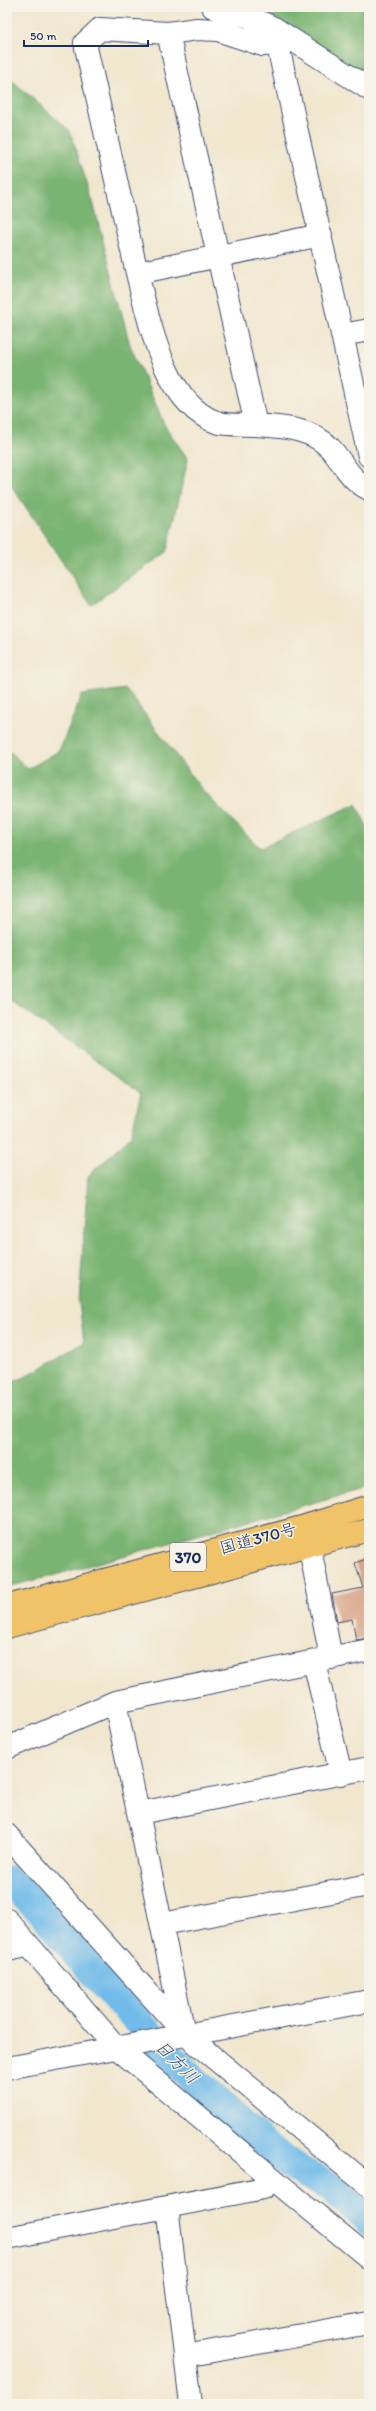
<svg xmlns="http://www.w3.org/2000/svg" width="376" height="2411" font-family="Itim,'Klee One',sans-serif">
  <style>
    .forest { fill: #7ab472; stroke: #4a7268 }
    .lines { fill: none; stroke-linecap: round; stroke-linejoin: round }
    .river { stroke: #70bbe9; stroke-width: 30 }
    .building { fill: #d9a689 }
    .minor-casing { stroke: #3b4b6f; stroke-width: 24 }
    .highway-casing { stroke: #3b4b6f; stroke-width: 24 }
    .minor { stroke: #fff; stroke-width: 22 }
    .highway { stroke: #f1c369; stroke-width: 22 }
    .labels { text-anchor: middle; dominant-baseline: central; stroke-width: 3; stroke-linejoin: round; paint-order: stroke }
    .shield { fill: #f7f3e8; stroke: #5d6a87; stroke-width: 1 }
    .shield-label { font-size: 16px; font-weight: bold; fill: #1b2f5e }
    .street-label { font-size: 17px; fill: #1b2f5e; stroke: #f7f3e8 }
    .water-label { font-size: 18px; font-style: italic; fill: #305281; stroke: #f7f3e8 }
  </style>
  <rect width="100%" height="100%" fill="#f7f3e8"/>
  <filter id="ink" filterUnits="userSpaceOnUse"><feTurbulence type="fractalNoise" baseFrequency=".025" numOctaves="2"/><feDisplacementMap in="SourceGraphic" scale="8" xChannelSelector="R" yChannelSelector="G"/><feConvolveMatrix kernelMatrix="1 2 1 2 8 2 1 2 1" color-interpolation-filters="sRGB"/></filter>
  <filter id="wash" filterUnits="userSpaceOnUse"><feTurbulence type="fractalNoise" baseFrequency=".012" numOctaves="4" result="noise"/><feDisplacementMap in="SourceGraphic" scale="16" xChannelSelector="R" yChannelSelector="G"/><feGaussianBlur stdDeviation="0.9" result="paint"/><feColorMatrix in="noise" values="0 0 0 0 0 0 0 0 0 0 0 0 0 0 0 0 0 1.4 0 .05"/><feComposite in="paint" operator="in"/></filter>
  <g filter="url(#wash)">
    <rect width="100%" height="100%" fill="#f1e7cf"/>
    <path class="forest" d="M259 7H369V80Z
      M7 76 70 131 93 202 130 345 165 426 188 459 167 552 91 605 7 479Z
      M126 689 203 791 260 848 356 804 369 830V1487L55 1575 7 1587V1383L23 1378 84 1343 79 1302 88 1176 131 1136 141 1093 7 998V749L28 769 59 751 82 695Z"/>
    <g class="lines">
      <path class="river" d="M7 1880 39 1908 93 1973 177 2064 265 2146 297 2169 331 2187 369 2220"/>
    </g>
    <g id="blocks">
      <path class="building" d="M369 1558V1638L356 1640 352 1619 337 1622 332 1594 363 1588 355 1563Z"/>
    </g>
  </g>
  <g filter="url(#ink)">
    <use href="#blocks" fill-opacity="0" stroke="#3b4b6f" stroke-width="1"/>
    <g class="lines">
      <g class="minor-casing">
        <path id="minor" d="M213 7 247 16 274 28 369 89
          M274 28 369 456
          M168 33 256 425C282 427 312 428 331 449 344 464 351 481 369 489
          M137 273 85 43 100 29 168 33 197 29 218 30 263 45 278 44
          M343 335 369 330
          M256 425C244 424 227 426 216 422 164 403 149 320 137 273L321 235
          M310 1548 331 1658
          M314 1662 341 1774
          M115 1702 184 2033
          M7 1748 115 1702 369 1650
          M139 1813 369 1768
          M7 1835 185 2034 369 2186
          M7 1920 117 2048 272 2178 264 2188 7 2238
          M162 1924 369 1885
          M7 1950 28 1946
          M7 2068 369 2001
          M272 2178 369 2258
          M167 2207 191 2404
          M185 2356 369 2323"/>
      </g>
      <g class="highway-casing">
        <path id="highway" d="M7 1606 305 1526 369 1506
          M7 1627 369 1530"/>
      </g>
      <use href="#minor" class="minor"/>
      <use href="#highway" class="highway"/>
    </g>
  </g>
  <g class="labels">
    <rect class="shield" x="170" y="1543" width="36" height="28" rx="3"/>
    <g class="shield-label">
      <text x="188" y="1557">370</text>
    </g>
    <g class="street-label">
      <text transform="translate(258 1538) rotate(-15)">国道370号</text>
    </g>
    <g class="water-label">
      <text transform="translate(177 2062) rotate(45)">日方川</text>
    </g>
  </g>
  <rect width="376" height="2411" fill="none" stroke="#f7f3e8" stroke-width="24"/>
  <path d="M24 40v6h124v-6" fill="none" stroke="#1b2f5e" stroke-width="2"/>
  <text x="30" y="40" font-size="12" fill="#1b2f5e" stroke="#f7f3e8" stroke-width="3" paint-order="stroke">50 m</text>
</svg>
